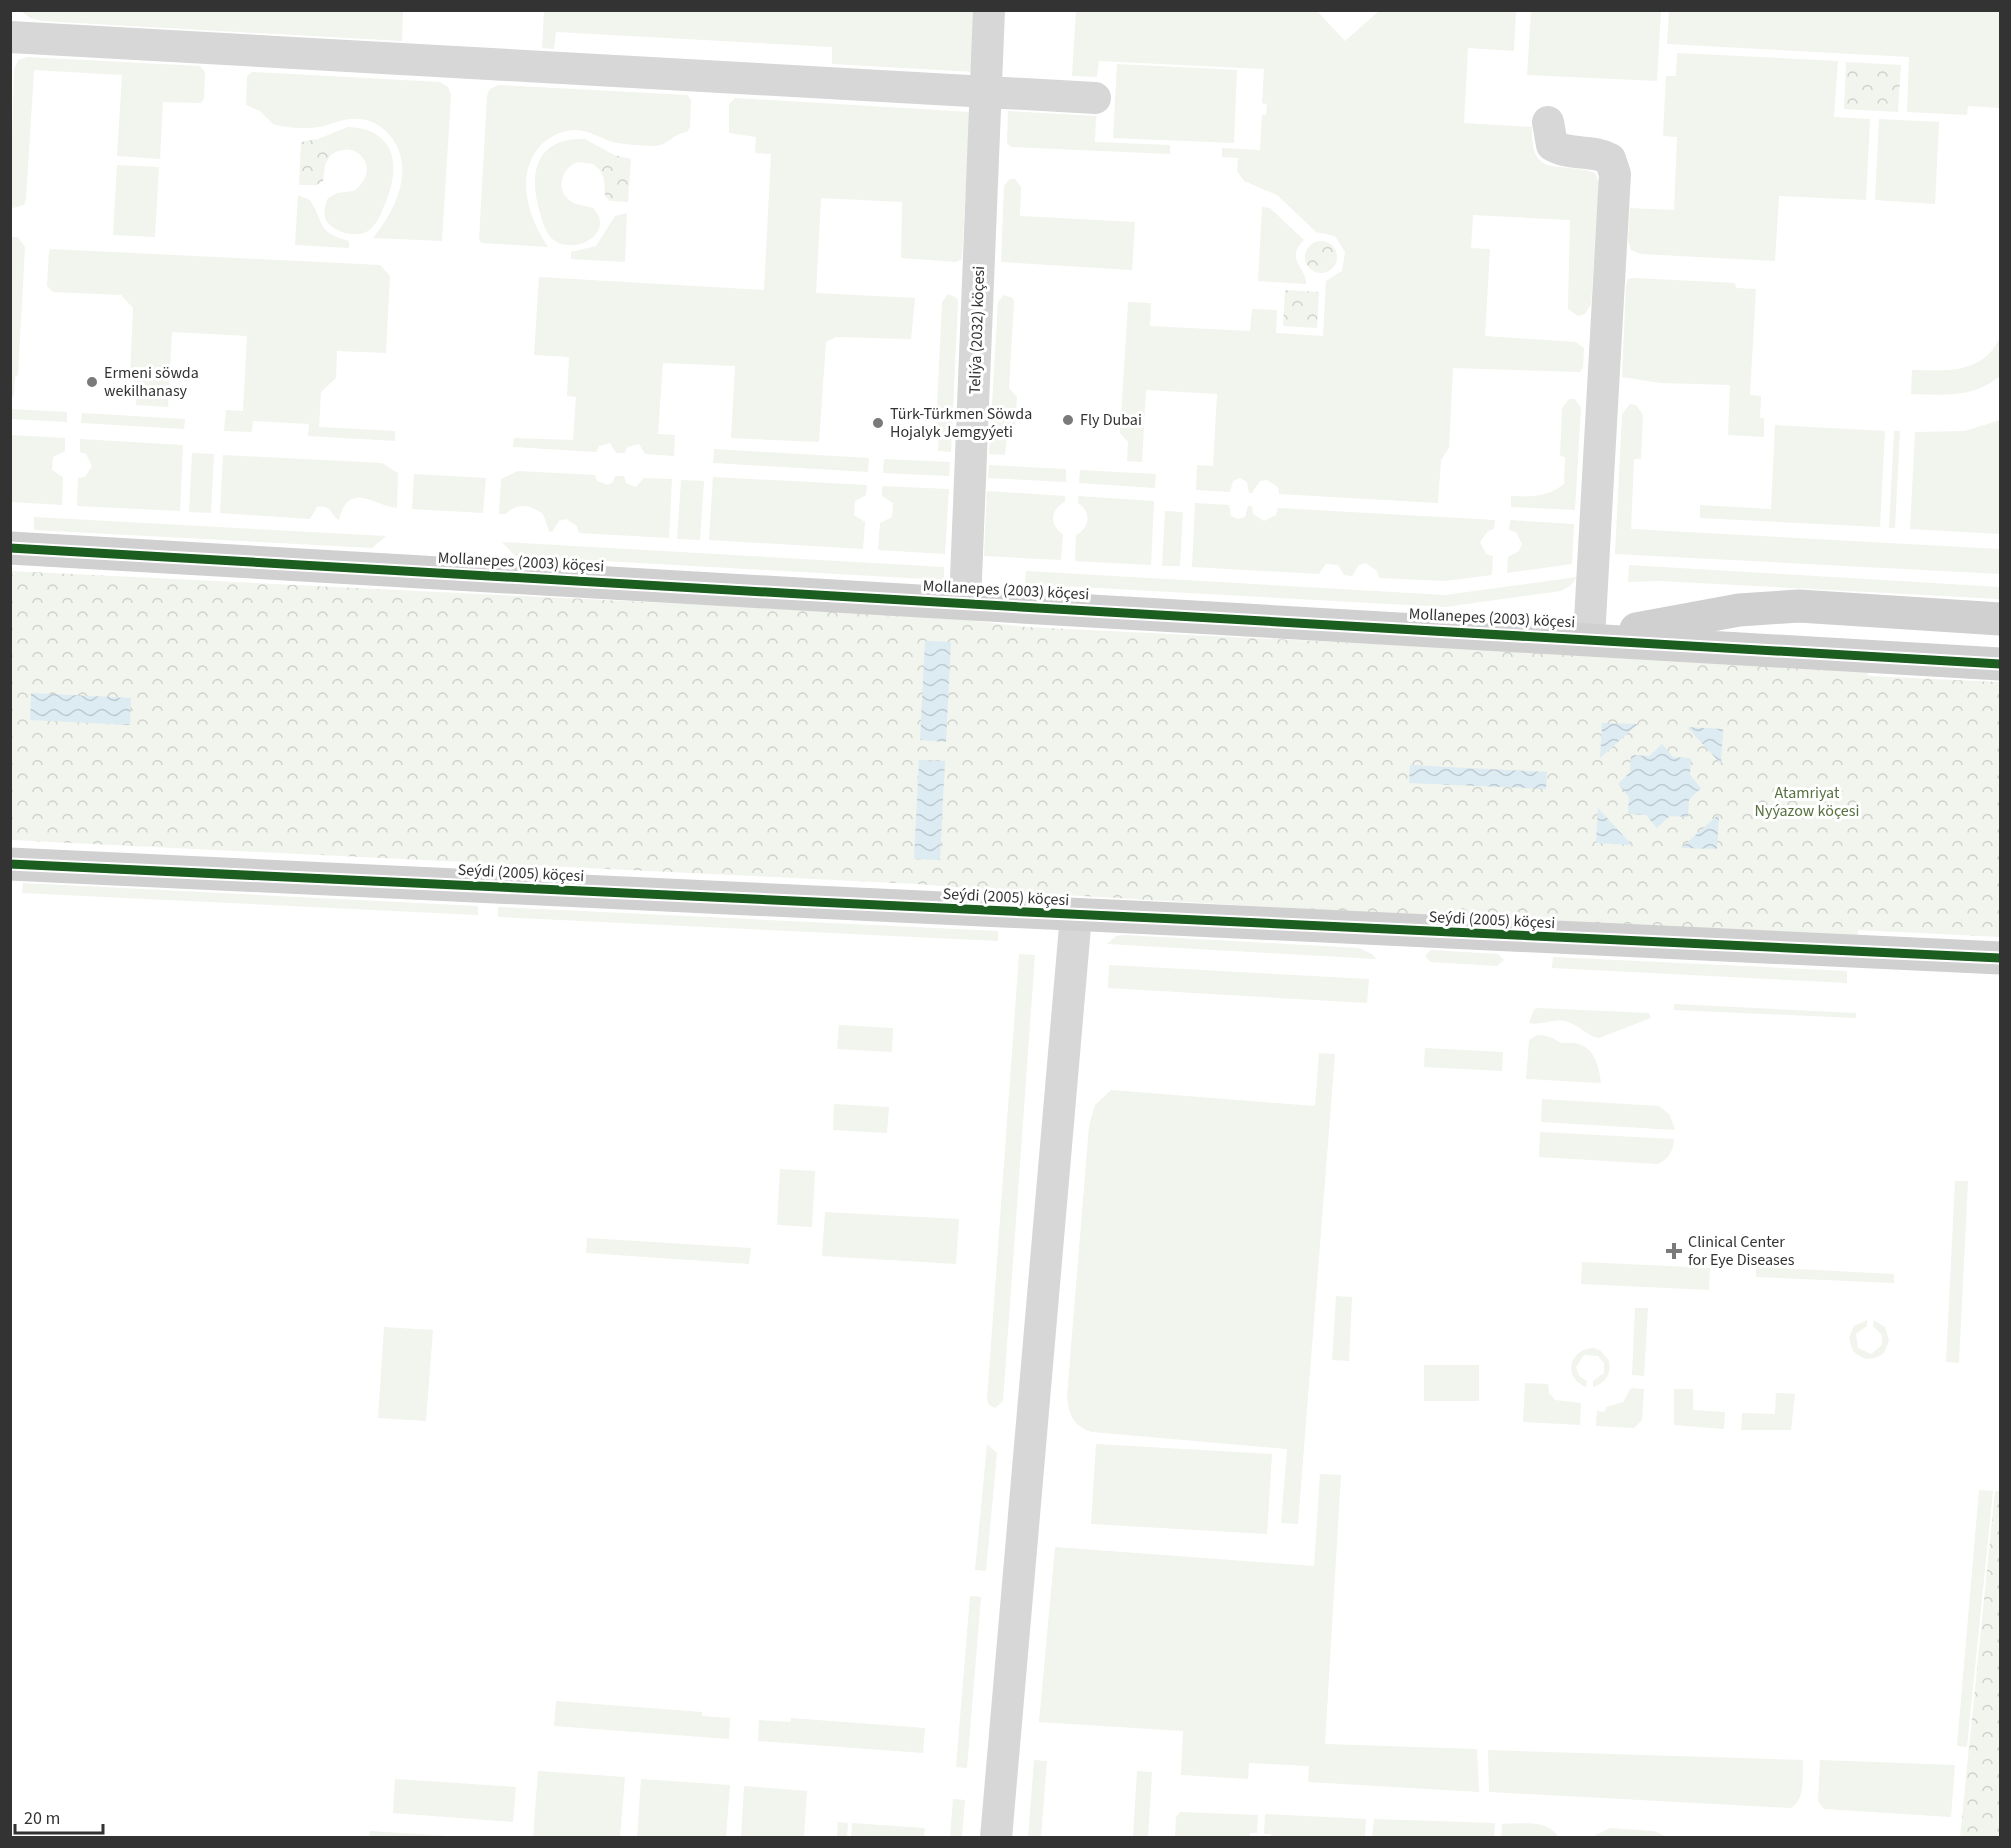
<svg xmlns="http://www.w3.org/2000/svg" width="2011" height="1848" font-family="'Source Sans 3',sans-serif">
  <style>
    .grass { fill: #f1f5ed }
    .park { fill: url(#park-crowns) }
    .water { fill: url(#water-waves) }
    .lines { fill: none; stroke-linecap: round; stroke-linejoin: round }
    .street { stroke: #d7d7d7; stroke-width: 32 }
    .secondary { stroke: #d0d0d0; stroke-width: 33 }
    .cycleway-casing { stroke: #fff; stroke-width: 13 }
    .cycleway { stroke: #1b5e20; stroke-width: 9 }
    .poi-dot { fill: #7a7a7a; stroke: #fff; stroke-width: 2 }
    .labels { text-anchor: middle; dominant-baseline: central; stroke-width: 6; stroke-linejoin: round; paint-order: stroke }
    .street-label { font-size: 16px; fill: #333; stroke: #fff }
    .poi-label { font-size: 16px; fill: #333; stroke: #fff; text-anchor: start }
    .park-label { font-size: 16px; fill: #56703f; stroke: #fff }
  </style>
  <defs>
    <pattern id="park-crowns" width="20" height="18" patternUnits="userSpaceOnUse" patternTransform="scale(1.5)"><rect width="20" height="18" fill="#f1f5ed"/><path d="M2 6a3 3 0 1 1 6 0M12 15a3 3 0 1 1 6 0" fill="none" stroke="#cfd2cc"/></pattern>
    <pattern id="water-waves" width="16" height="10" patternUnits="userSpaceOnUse" patternTransform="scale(1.5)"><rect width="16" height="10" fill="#ddebf3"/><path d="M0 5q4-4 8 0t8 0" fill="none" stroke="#becad1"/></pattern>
  </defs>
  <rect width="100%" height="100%" fill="#fff"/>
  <path class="grass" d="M21 11H403L402 41 42 21 30 18Z
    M544 11H978L975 72 832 64V47L556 32 554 49 542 48Z
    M1076 11H1317L1345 41 1379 11H1516L1514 51 1468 48 1464 123 1532 127C1530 182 1562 160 1595 173L1599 182 1591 304 1585 314 1578 316 1568 309 1570 220 1473 215 1471 248 1490 249 1485 336 1576 342 1584 348 1583 368 1580 372 1453 368 1449 448 1441 460 1438 503 1279 494 1278 487 1267 480 1260 481 1252 493H1249L1247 482 1240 478 1233 481 1230 492 1196 490 1197 465 1213 466 1217 394 1146 390 1142 462 1127 461 1128 442 1120 433 1128 302 1151 303 1150 326 1250 331 1252 309 1277 310 1276 333 1323 336 1326 281 1342 271 1345 252 1335 236 1316 232 1277 195 1244 181 1237 171 1238 158 1222 157V148L1260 150 1262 115H1266L1267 104 1262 103 1264 69 1099 61 1097 77 1072 76Z
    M1531 11H1661L1657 81 1527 75Z
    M1669 11H2000V108L1968 106 1967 115 1907 112 1909 57 1667 44Z
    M1677 53 1838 61 1834 117 1870 119 1866 200 1779 196 1775 261 1641 254 1631 250 1628 241 1630 208 1674 210 1677 137 1663 136 1666 76H1676Z
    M27 57 200 66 205 72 204 98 201 103 163 102 160 159 117 156 122 75 34 70 26 199 24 205 13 208 10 205 14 69 18 60Z
    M1117 64 1237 70 1234 143 1113 138Z
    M252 72 440 82 448 87 451 95 442 241 373 238C395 211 416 169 391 137 384 127 372 120 360 119 345 117 333 124 319 127 306 129 285 128 273 124L260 111 246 105 247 76Z
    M499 85 687 95 691 100 690 127 687 132C673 133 668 146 654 146 642 145 629 145 617 143 602 140 591 130 574 130 561 131 550 136 541 145 514 174 528 217 548 247L482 243 479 240 487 96 490 89Z
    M735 98 970 112 962 259 956 262 901 258 902 202 821 198 816 293 915 298 911 339 836 337 826 342 819 442 731 438 735 366 663 363 658 434 675 435 674 456 645 454 639 444 627 447 625 453H616L610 443 599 446 596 452 513 447 514 438 573 440 576 397 567 396 569 357 534 355 539 277 764 290 771 154 755 153 756 137 729 133V104Z
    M1008 111 1096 116 1095 142 1170 145V154L1011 147 1007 143Z
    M1879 119 1939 122 1935 204 1875 200Z
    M348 127C397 129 401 167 385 204 381 213 377 225 368 231 357 238 338 233 329 224 322 218 324 206 328 198L337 193 354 191C384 169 355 135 330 156L318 139Z
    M585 139 614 155 600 170 593 164 578 162C562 167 555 189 569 200 576 206 585 205 593 208 616 232 577 255 555 241 546 235 543 223 540 213 528 174 535 137 585 139Z
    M117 165 159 167 155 237 113 235Z
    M1010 179H1015L1021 187 1020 216 1135 222 1132 270 1001 262 1004 186Z
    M298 195 310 200C326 225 315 231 349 241V248L295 245Z
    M1262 207 1270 208 1304 240C1284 259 1307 268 1306 284L1258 281Z
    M627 213 625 262 571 259V252L596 246 615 216Z
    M12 237H18L25 247 18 375 15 377 14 395 11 397Z
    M51 249 380 265 390 276 386 353 337 351 336 378 321 392 319 427 395 431V441L308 436 309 424 253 421 252 432 224 431 226 410 243 411 247 336 172 332 168 407 136 405 137 385 130 376 133 308 121 295 53 292 47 286 49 251Z
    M1633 278 1735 283 1736 288 1756 289 1750 395 1761 396 1760 418H1764V437L1728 435 1730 385 1660 383 1622 377 1626 284 1628 279Z
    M948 294 957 298 958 302 951 452 938 451 939 432 936 428 942 302Z
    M1004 295 1013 298 1014 303 1009 388 1017 397 1015 428 1007 435 1005 455 989 454 998 302Z
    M2000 337V376C1975 398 1943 395 1911 394L1912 370C1946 371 1984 374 2000 337Z
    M1569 399H1575L1581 408 1575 510 1511 507V496C1532 497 1547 497 1564 484L1565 457 1560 456 1562 408Z
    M1630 404 1636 405 1643 415 1641 459H1634L1631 529 2000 549V574L1615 554 1622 414Z
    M11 409 67 412V422L11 419Z
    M82 413 185 419 184 429 81 423Z
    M2000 420V534L1910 529 1915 432 1965 431Z
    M1775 425 1885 431 1880 527 1700 518V505L1771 509Z
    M1894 431H1900L1895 528H1889Z
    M11 435 65 438V451L53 457 52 470 63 477 62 505 11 502Z
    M80 439 183 445 180 511 77 506 78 478 85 477 92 466 86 454 80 452Z
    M714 449 869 458 868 472 713 463Z
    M192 453 214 454 211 513 189 512Z
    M223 455 382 463 398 473 397 508C374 506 349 479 339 520 330 515 332 504 317 507L310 519 220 513Z
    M884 459 950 462 949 476 883 473Z
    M989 465 1066 469V482L988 478Z
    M1080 470 1156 474 1155 488 1079 483Z
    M518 471 595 475 597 481 608 485 613 482 615 476H624L626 483 636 487 644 478 672 479 669 538 579 533 577 526 566 519 559 521 552 532 549 531 543 514C531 505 517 502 506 514H499L501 479Z
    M414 474 486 478 483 513 412 509Z
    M713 477 867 485 866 495 855 501 854 515 865 522 863 549 709 540Z
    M681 480 704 481 700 540 677 539Z
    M882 486 949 489 945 554 878 550 880 523 892 517 893 503 882 496Z
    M987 491 1065 496V502C1050 509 1049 525 1063 534L1061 560 984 556Z
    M1078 496 1154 501 1151 565 1075 561 1076 535C1090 528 1092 512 1078 503Z
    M1195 503 1229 505 1231 516 1238 519 1245 517 1248 506H1252L1253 514 1264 521 1276 515 1278 508 1495 520 1494 529 1488 531 1480 542 1486 554 1493 556 1492 575 1445 581 1379 578 1377 571 1366 563 1359 565 1352 576 1344 575 1338 565 1326 564 1319 574 1192 567Z
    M1165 511 1183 512 1180 566H1162Z
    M34 517 386 536 372 548 34 530Z
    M1510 520 1574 524 1572 564 1507 573 1508 557 1519 551 1522 544 1516 532 1509 530Z
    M502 542 944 567V580L515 556Z
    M1629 565 2000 587V599L1660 581 1628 582Z
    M1026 571 1445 595 1577 577 1570 586 1561 591 1445 607 1025 584Z
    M23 883 478 906V915L22 893Z
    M498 907 998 931V941L498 917Z
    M1124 935 1359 948 1372 954 1376 959 1107 944 1116 936Z
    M1431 950 1498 954 1504 960 1497 966 1430 962 1425 956Z
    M1019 954 1035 955 1003 1401 995 1408 989 1405 987 1400Z
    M1553 957 1847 971V983L1552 968Z
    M1109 965 1369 979 1367 1003 1108 988Z
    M1674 1004 1856 1013V1018L1674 1010Z
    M1538 1008 1649 1013 1651 1018 1599 1038C1587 1036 1580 1026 1568 1022 1554 1017 1542 1026 1529 1023L1534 1009Z
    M839 1025 893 1028 892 1052 837 1049Z
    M1537 1035C1547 1035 1551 1037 1559 1042 1563 1044 1569 1042 1574 1043 1594 1046 1599 1065 1601 1083L1526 1079 1529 1040Z
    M1425 1048 1503 1052 1502 1071 1424 1067Z
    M1319 1053 1335 1054 1298 1524 1281 1523 1287 1449 1092 1432C1073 1426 1069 1415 1067 1396L1089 1126 1095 1105 1111 1090 1315 1106Z
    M1542 1099 1659 1106 1670 1115 1675 1130 1541 1122Z
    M834 1104 889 1107 887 1133 833 1130Z
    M1540 1132 1674 1139C1673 1152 1669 1158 1658 1164L1539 1157Z
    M780 1169 815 1171 812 1227 777 1225Z
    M1955 1181H1968L1959 1363 1946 1362Z
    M825 1212 959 1219 956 1264 822 1256Z
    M587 1238 751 1248 749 1264 586 1253Z
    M1582 1262 1710 1268 1709 1290 1581 1284Z
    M1756 1267 1894 1274V1283L1756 1277Z
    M1336 1296 1352 1297 1349 1361 1332 1360Z
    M1635 1308H1648L1644 1376 1632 1375Z
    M1867 1320V1326L1856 1334 1858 1348 1871 1354 1882 1345V1335L1873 1326 1874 1320 1885 1327 1889 1340 1884 1353C1873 1361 1863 1361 1853 1351L1849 1338 1854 1326Z
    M384 1327 433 1330 426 1421 378 1418Z
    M1594 1348 1601 1351 1609 1361C1611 1375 1606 1383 1593 1387V1381L1604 1373V1363L1598 1356 1584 1355 1576 1367 1579 1376 1587 1381 1586 1387C1562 1378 1569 1348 1594 1348Z
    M1424 1365H1479V1401H1424Z
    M1525 1383 1548 1384 1549 1393 1555 1400 1581 1403 1580 1425 1523 1422Z
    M1631 1388 1644 1389 1642 1420 1634 1428 1596 1426 1597 1411 1605 1412 1606 1407 1623 1402Z
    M1674 1389H1693V1410L1725 1412 1724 1429 1674 1425Z
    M1776 1393 1795 1394 1791 1430H1741L1742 1413 1775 1414Z
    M987 1444 997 1453 986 1571 975 1570Z
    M1096 1444 1272 1454 1267 1534 1091 1524Z
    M1320 1474 1341 1475 1325 1744 1477 1749 1479 1792 1308 1782 1309 1766 1249 1763 1248 1779 1181 1775 1183 1731 1039 1722 1055 1547 1314 1566Z
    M1979 1490 1993 1491 1967 1747 1957 1746Z
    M970 1596 981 1597 967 1768 956 1767Z
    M556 1701 702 1712V1716L730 1718 729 1739 554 1726Z
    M791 1718 925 1728 923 1753 758 1741 759 1720 790 1722Z
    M1488 1750 1803 1760C1802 1776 1806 1799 1791 1808L1489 1792Z
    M1034 1760 1047 1761 1041 1837H1028Z
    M1820 1760 1955 1765 1951 1817 1824 1809 1818 1801Z
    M538 1771 625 1777 620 1837H533Z
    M1137 1771 1152 1772 1148 1837H1133Z
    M395 1779 516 1787 513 1822 393 1813Z
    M641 1779 730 1785 726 1837H637Z
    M744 1786 807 1791 804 1837H741Z
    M953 1799 965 1800 962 1837H950Z
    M1180 1812 1258 1815 1257 1833H1250L1249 1838 1175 1836 1176 1817Z
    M1265 1814 1366 1819 1365 1837H1271V1834H1264Z
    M1374 1819 1495 1823 1494 1837H1372Z
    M838 1822 848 1823 847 1837H837Z
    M852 1823 925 1828 924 1837H851Z
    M1502 1824C1520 1824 1548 1819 1558 1837H1501Z
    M1610 1828 1654 1831 1667 1837H1592Z
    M370 1831 464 1837H369Z"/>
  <path class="park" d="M1846 62 1901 65 1898 112 1844 109Z
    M318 139 330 156 325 165 323 181 317 185H299L301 142Z
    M614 155 631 159 628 202 610 201 605 196 604 179 600 170Z
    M1305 257a16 16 0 1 1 32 0a16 16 0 1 1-32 0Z
    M1285 290 1319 292 1317 328 1283 326Z
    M11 571 931 616 1027 627 1868 668V676L2000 682V937L1858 930 1857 941 1013 892 917 884 11 840Z
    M1995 1491H2000V1837H1960Z"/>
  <path class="water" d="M925 641 951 642 946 742 920 740Z
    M31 693 131 698 130 725 30 720Z
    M1602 723 1638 724 1600 758Z
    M1687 727 1723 729 1721 764Z
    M1662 744 1673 757 1691 758 1690 775 1701 788 1689 800 1688 817 1670 816 1657 828 1646 815 1628 814 1629 797 1618 784 1630 772 1631 755 1649 756Z
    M919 760 945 761 940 860 914 859Z
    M1410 765 1547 772 1546 789 1409 783Z
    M1598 808 1632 845 1596 843Z
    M1719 814 1717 849 1681 848Z"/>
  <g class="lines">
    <path class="street" d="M10 37 1095 98
      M1548 122 1552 145C1570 156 1592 149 1610 159L1615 174 1589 638
      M965 603 989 10
      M996 1838 1076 915"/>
    <path class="secondary" d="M10 548 2000 664
      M1636 629 1739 610 1799 606 2000 619
      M10 864 2000 958"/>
    <g class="cycleway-casing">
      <path id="cycleway" d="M10 548 2000 664
        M10 864 2000 958"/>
    </g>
    <use href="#cycleway" class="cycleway"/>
  </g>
  <g class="poi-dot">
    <circle cx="92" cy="382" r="6"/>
    <circle cx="1068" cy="420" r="6"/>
    <circle cx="878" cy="423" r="6"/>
    <path d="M1671 1242h6v6h6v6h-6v6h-6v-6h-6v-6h6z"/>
  </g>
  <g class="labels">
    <g class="street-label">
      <text transform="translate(977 330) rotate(-88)">Teliýa (2032) köçesi</text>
      <text transform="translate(521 562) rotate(3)">Mollanepes (2003) köçesi</text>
      <text transform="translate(1006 590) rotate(3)">Mollanepes (2003) köçesi</text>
      <text transform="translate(1492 618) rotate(3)">Mollanepes (2003) köçesi</text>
      <text transform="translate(521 873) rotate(3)">Seýdi (2005) köçesi</text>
      <text transform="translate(1006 897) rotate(3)">Seýdi (2005) köçesi</text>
      <text transform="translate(1492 920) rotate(3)">Seýdi (2005) köçesi</text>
    </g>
    <g class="poi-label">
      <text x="104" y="373">Ermeni söwda<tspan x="104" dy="18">wekilhanasy</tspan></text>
      <text x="890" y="414">Türk-Türkmen Söwda<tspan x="890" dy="18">Hojalyk Jemgyýeti</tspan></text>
      <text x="1080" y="420">Fly Dubai</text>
      <text x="1688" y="1242">Clinical Center<tspan x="1688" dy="18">for Eye Diseases</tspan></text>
    </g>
    <g class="park-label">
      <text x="1807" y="793">Atamriyat<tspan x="1807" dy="18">Nyýazow köçesi</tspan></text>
    </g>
  </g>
  <rect width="2011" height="1848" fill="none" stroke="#333333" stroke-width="24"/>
  <path d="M15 1824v9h88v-9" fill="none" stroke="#333333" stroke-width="3"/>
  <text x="24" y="1824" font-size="18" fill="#333333" stroke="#ffffff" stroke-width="4.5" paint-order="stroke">20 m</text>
</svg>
